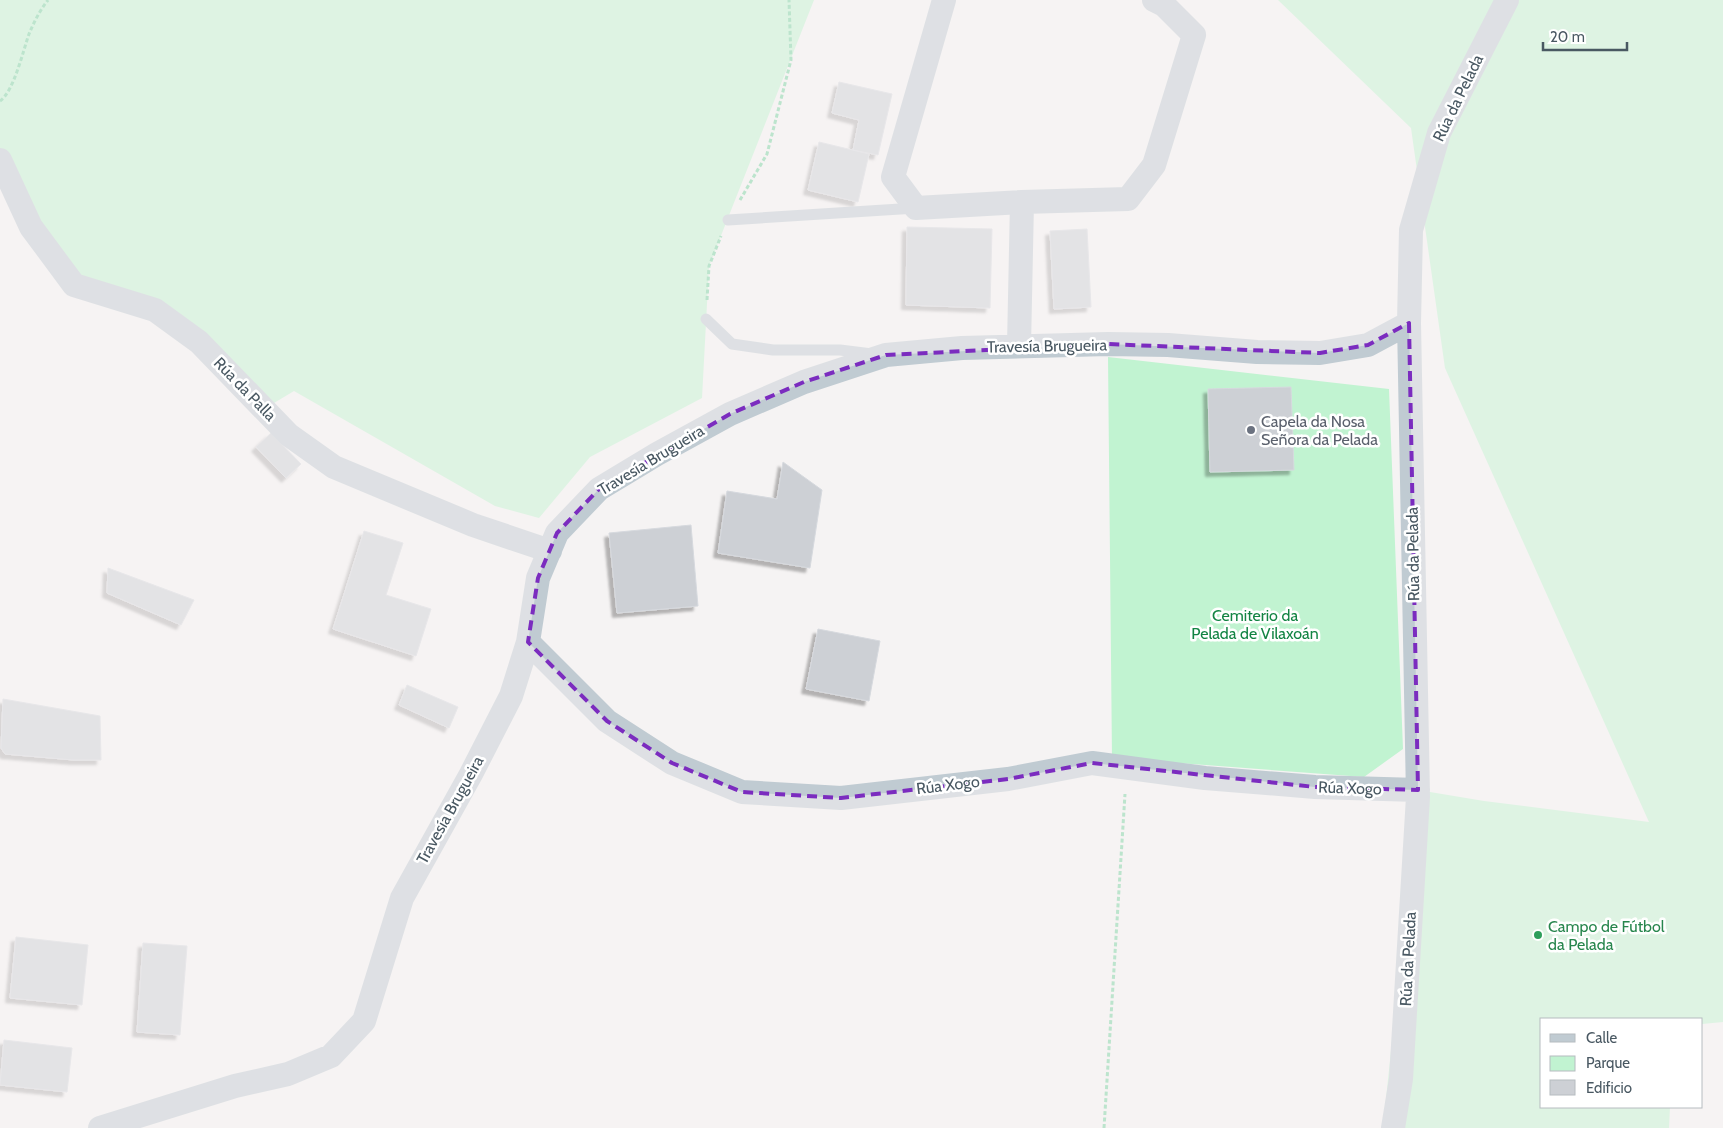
<svg xmlns="http://www.w3.org/2000/svg" width="1723" height="1128" font-family="Cabin,sans-serif">
  <style>
    .green { fill: #c1f3d1 }
    .building { fill: #cdd0d5; stroke: #d6d9de; filter: url(#shadow) }
    .lines { fill: none; stroke-linecap: round; stroke-linejoin: round }
    .path { stroke: #76d39f; stroke-width: 3; stroke-dasharray: 4 2.5; stroke-linecap: butt }
    .service { stroke: #c0cbd2; stroke-width: 11 }
    .minor { stroke: #c0cbd2; stroke-width: 24 }
    .marked { fill: none; stroke: #7b2cbf; stroke-width: 4; stroke-dasharray: 10 6; stroke-linejoin: round }
    .worship-dot { fill: #6b7280; stroke: #fff; stroke-width: 2 }
    .leisure-dot { fill: #2e9e5b; stroke: #fff; stroke-width: 2 }
    .labels { text-anchor: middle; dominant-baseline: central; stroke-width: 5; stroke-linejoin: round; paint-order: stroke }
    .street-label { font-size: 16px; fill: #495862; stroke: #fff }
    .worship-label { font-size: 16px; fill: #5b616d; stroke: #fff; text-anchor: start }
    .park-label { font-size: 16px; fill: #128443; stroke: #fff }
    .leisure-label { font-size: 16px; fill: #27864d; stroke: #fff; text-anchor: start }
  </style>
  <defs>
    <filter id="shadow"><feDropShadow dx="-4.5" dy="4.5" stdDeviation="1" flood-color="#0004"/></filter>
  </defs>
  <rect width="100%" height="100%" fill="#f5f3f3"/>
  <path class="green" d="M0 0H814L709 266 702 398 590 457 539 518 495 506 294 391 264 409 199 342 74 285 0 160Z
    M1278 0H1723V1022L1702 1024V1019H1542V1107H1670L1669 1128H1383L1418 790 1484 801 1649 822 1445 368 1411 128Z
    M1108 357 1389 389 1403 749 1364 777 1112 758Z"/>
  <path class="building" d="M839 82 892 94 878 155 853 150 859 120 832 113Z
    M819 142 869 154 858 202 808 190Z
    M907 227 992 229 990 308 906 305Z
    M1087 229 1091 307 1054 309 1050 231Z
    M1291 387 1294 470 1210 472 1208 389Z
    M271 433 301 464 286 478 256 447Z
    M783 462 822 490 810 568 718 553 727 491 777 499Z
    M691 525 698 606 617 613 609 533Z
    M364 531 403 543 386 595 431 609 416 656 333 629Z
    M108 568 194 600 181 625 107 593Z
    M818 629 880 641 869 701 806 689Z
    M407 685 458 707 449 728 399 705Z
    M3 699 100 716 101 760H74L5 754 1 748Z
    M16 937 88 945 82 1005 10 998Z
    M143 943 187 946 180 1035 137 1032Z
    M4 1040 72 1048 67 1092 0 1085Z"/>
  <g class="lines">
    <path class="path" d="M0 101C14 91 23 51 29 34 34 22 40 10 48 0
      M740 200 767 154 791 60 789 0
      M707 300 709 266 721 236
      M1104 1128 1125 794"/>
    <path class="service" d="M728 220 916 208
      M706 319 732 344 773 350H840L872 354"/>
    <path class="minor" d="M944 0 893 177 916 208 1022 202 1128 199 1154 165 1194 35 1164 5 1154 0
      M0 160 31 227 74 285 155 310 199 342 289 435 334 467 473 525 550 551
      M1019 346 1022 202
      M528 642 607 721 672 763 742 792 841 798 1008 779 1092 763 1205 778 1315 787 1418 790
      M100 1128 235 1086 288 1074 331 1056 364 1021 402 898 471 774 511 696 528 642 538 578 557 533 599 489 657 454 730 414 804 382 886 355 962 348 1108 344 1168 345 1257 352 1320 353 1368 345 1409 323
      M1393 1128 1401 1079 1418 797 1409 323 1411 230 1439 133 1507 0"/>
  </g>
  <path d="M0 0H1723V1128H0ZM1409 323 1418 790 1315 787 1092 763 1008 779 841 798 742 792 672 763 607 721 528 642 538 578 557 533 599 489 730 414 804 382 886 355 1108 344 1320 353 1368 345Z" fill="#f5f3f3" fill-opacity=".55" fill-rule="evenodd"/>
  <path class="marked" d="M1409 323 1418 790 1315 787 1092 763 1008 779 841 798 742 792 672 763 607 721 528 642 538 578 557 533 599 489 730 414 804 382 886 355 1108 344 1320 353 1368 345Z"/>
  <circle class="worship-dot" cx="1251" cy="430" r="5"/>
  <circle class="leisure-dot" cx="1538" cy="935" r="5"/>
  <g class="labels">
    <g class="street-label">
      <text transform="translate(1458 98) rotate(-64)">Rúa da Pelada</text>
      <text transform="translate(1047 346) rotate(-1)">Travesía Brugueira</text>
      <text transform="translate(245 389) rotate(46)">Rúa da Palla</text>
      <text transform="translate(651 460) rotate(-31)">Travesía Brugueira</text>
      <text transform="translate(1413 554) rotate(-91)">Rúa da Pelada</text>
      <text transform="translate(948 785) rotate(-7)">Rúa Xogo</text>
      <text transform="translate(1350 788) rotate(2)">Rúa Xogo</text>
      <text transform="translate(450 810) rotate(-61)">Travesía Brugueira</text>
      <text transform="translate(1408 959) rotate(-87)">Rúa da Pelada</text>
    </g>
    <g class="worship-label">
      <text x="1261" y="421">Capela da Nosa<tspan x="1261" dy="18">Señora da Pelada</tspan></text>
    </g>
    <g class="park-label">
      <text x="1255" y="615">Cemiterio da<tspan x="1255" dy="18">Pelada de Vilaxoán</tspan></text>
    </g>
    <g class="leisure-label">
      <text x="1548" y="926">Campo de Fútbol<tspan x="1548" dy="18">da Pelada</tspan></text>
    </g>
  </g>
  <rect x="1540" y="1018" width="162" height="90" fill="#ffffff" stroke="#b6bcc0"/>
  <rect x="1550" y="1034" width="25" height="8" fill="#c0cbd2" stroke="#b6bcc0"/>
  <text x="1586" y="1043" font-size="15" fill="#495862">Calle</text>
  <rect x="1550" y="1056" width="25" height="15" fill="#c1f3d1" stroke="#b6bcc0"/>
  <text x="1586" y="1068" font-size="15" fill="#495862">Parque</text>
  <rect x="1550" y="1080" width="25" height="15" fill="#cdd0d5" stroke="#b6bcc0"/>
  <text x="1586" y="1093" font-size="15" fill="#495862">Edificio</text>
  <path d="M1543 42v8h84v-8" fill="none" stroke="#495862" stroke-width="2.5"/>
  <text x="1550" y="42" font-size="15" fill="#495862" stroke="#ffffff" stroke-width="4" paint-order="stroke">20 m</text>
</svg>
